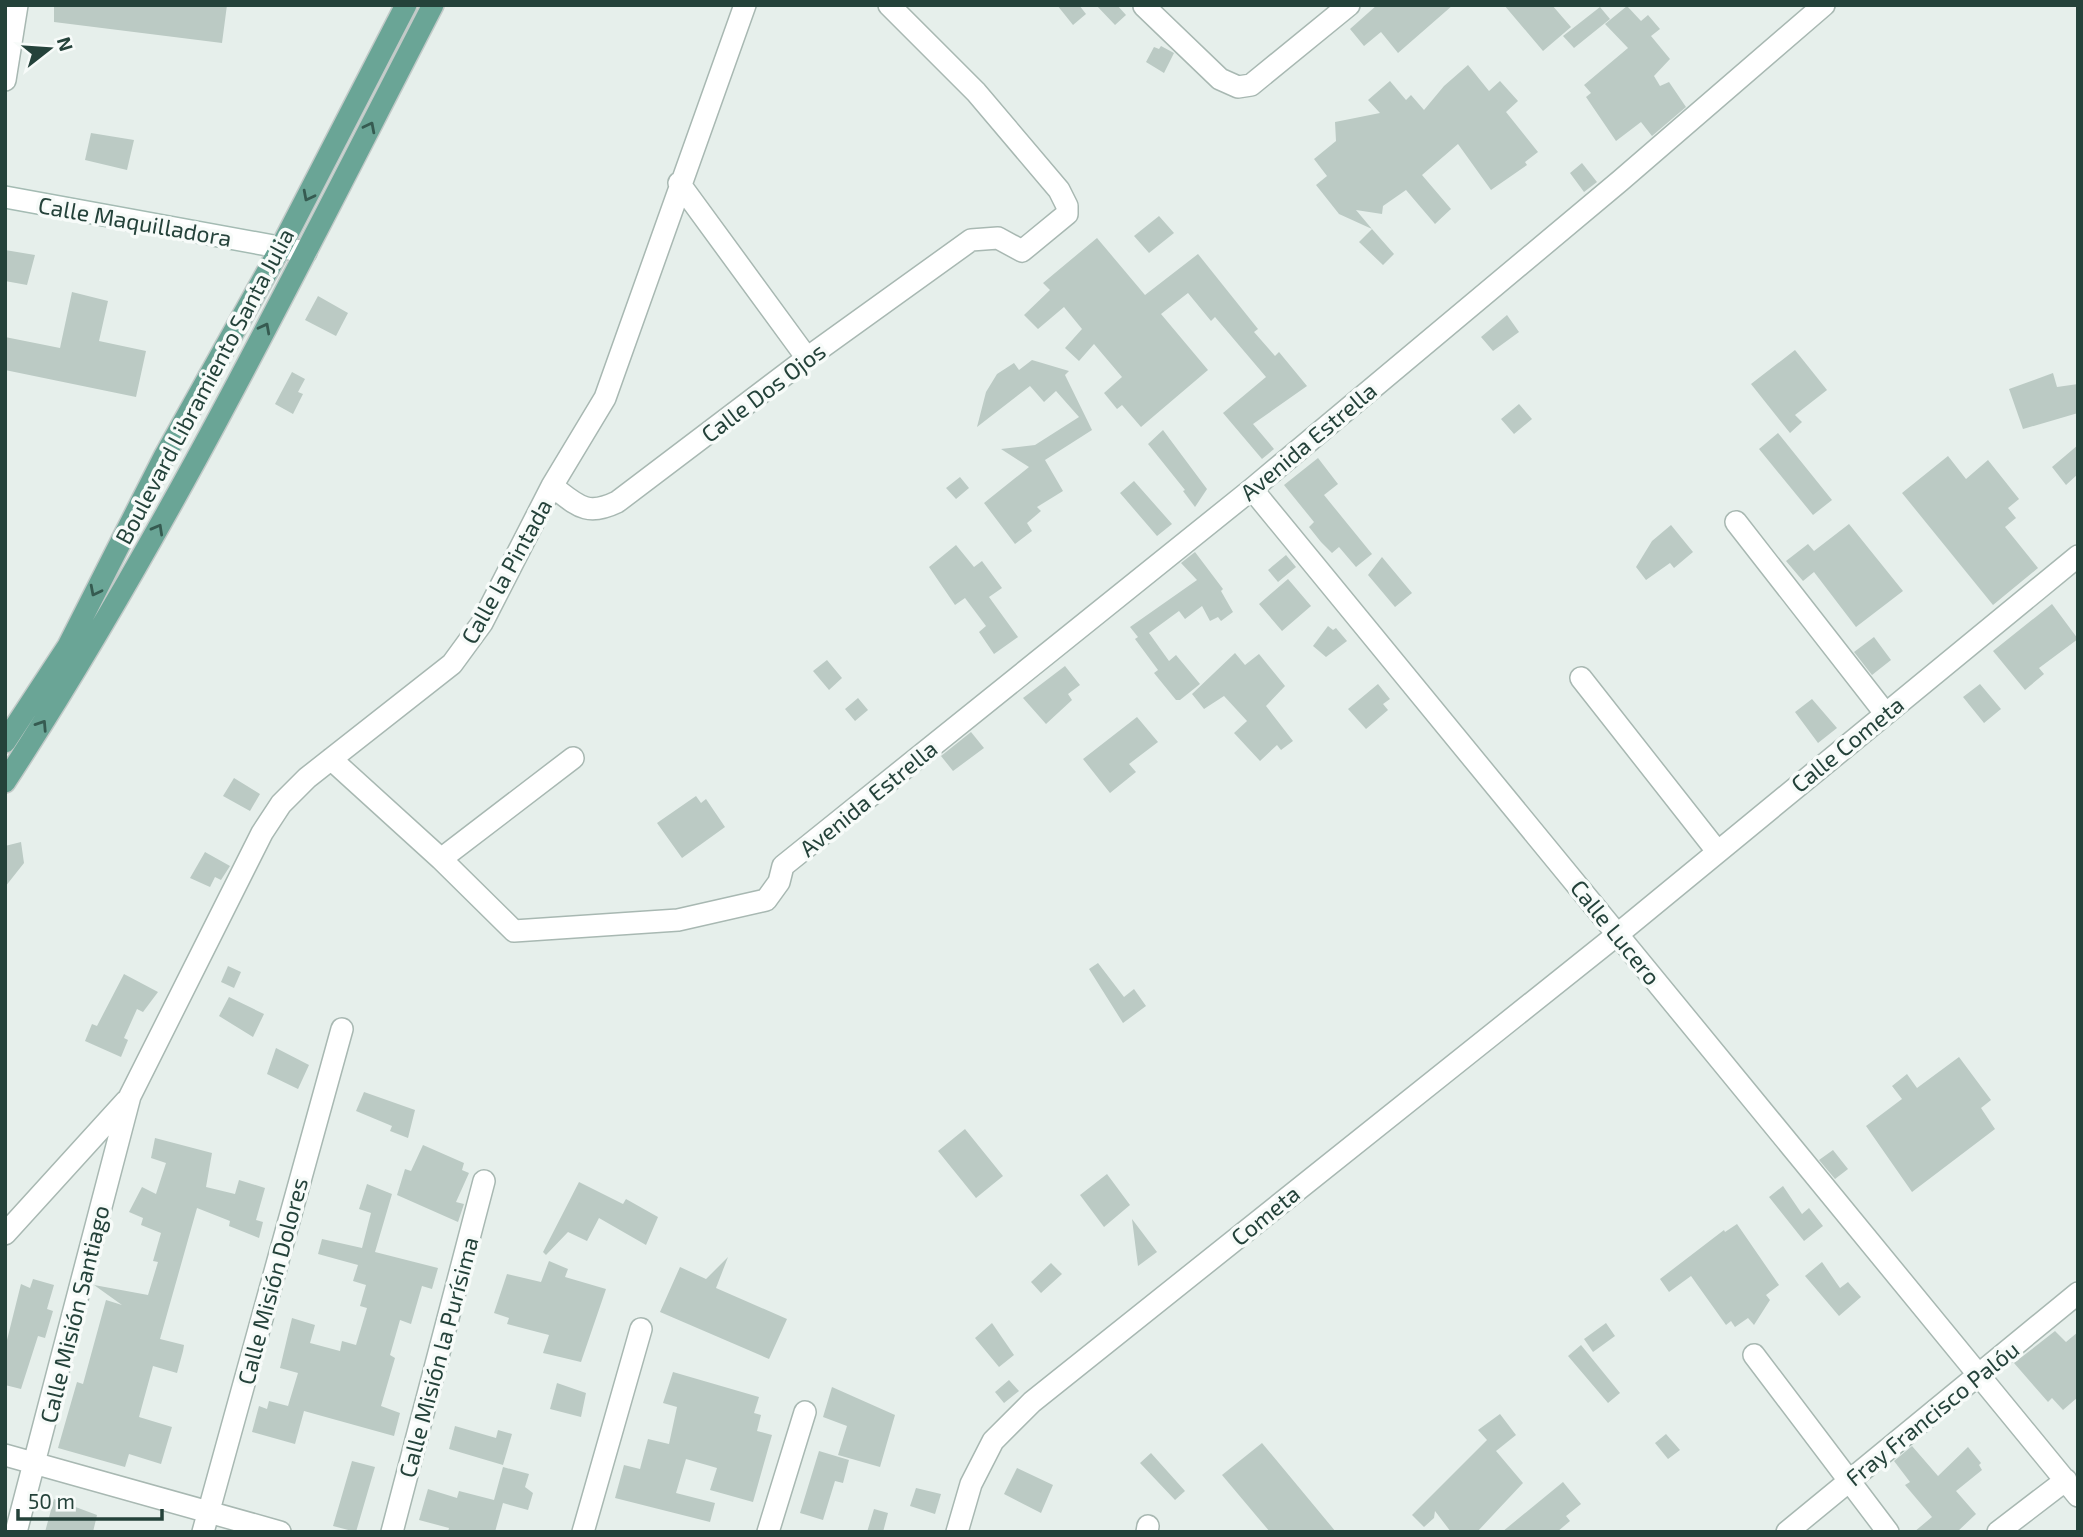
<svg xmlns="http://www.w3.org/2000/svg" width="2083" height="1537" font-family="'Exo 2',sans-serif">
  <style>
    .building { fill: #bbcac4 }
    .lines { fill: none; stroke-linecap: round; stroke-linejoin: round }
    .street-casing { stroke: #a8b8b2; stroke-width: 24 }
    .secondary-casing { stroke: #a4bbb3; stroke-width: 24 }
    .primary-casing { stroke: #c2cac8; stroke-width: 24 }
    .street { stroke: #fff; stroke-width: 21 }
    .secondary { stroke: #fff; stroke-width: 21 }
    .primary { stroke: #6aa596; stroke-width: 21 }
    .oneway { stroke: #365b51 }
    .labels { text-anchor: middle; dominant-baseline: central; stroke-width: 7; stroke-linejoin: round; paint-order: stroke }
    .street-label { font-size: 23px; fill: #24423a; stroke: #f7fbf9 }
  </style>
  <rect width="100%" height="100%" fill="#e6efeb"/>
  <path class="building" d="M54 5H227L222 43 54 22Z
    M1057 5H1079L1086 14 1073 25Z
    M1096 5H1117L1126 15 1115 25Z
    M1377 5H1453L1398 53 1381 32 1364 46 1350 29Z
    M1504 5H1552L1571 27 1543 51Z
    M1627 6 1641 21 1648 15 1660 29 1651 36 1670 59 1654 76 1660 86 1669 82 1686 107 1652 136 1641 122 1616 141 1586 97 1591 93 1584 85 1628 48 1605 24Z
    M1600 7 1610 19 1574 48 1563 36Z
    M1161 46 1174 53 1164 73 1146 62 1154 47 1159 49Z
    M1468 65 1489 91 1500 81 1518 101 1506 112 1538 152 1525 162 1527 165 1491 190 1458 144 1422 175 1451 209 1435 224 1406 190 1383 206 1382 214 1356 210 1372 229 1339 214 1316 185 1327 176 1314 159 1336 141 1335 122 1380 113 1368 100 1390 81 1406 100 1411 95 1424 110 1444 86Z
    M91 133 134 140 127 170 85 160Z
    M1582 163 1597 182 1584 192 1570 173Z
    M1159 216 1174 233 1149 253 1134 236Z
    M1372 229 1394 254 1383 265 1359 242Z
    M1097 238 1145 295 1198 254 1258 329 1254 332 1275 356 1279 352 1307 386 1253 424 1274 449 1262 459 1223 413 1266 377 1215 317 1211 321 1188 293 1161 314 1208 370 1141 427 1122 405 1117 409 1104 393 1122 377 1094 344 1079 361 1065 348 1082 329 1064 307 1038 329 1024 315 1050 290 1043 283Z
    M5 250 35 255 27 285 5 281Z
    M72 292 108 301 99 341 146 351 136 397 5 370V337L60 348Z
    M318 296 348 313 336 336 305 320Z
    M1507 315 1519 332 1493 351 1481 337Z
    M1795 350 1827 390 1795 415 1802 422 1790 433 1751 384Z
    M1032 360 1069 371 1065 375 1092 430 1045 460 1063 491 1037 507 1041 511 1027 523 1032 531 1015 544 984 503 1029 467 1001 449 1035 445 1079 417 1056 391 1044 402 1030 386 977 427 986 392 997 374 1014 363 1019 370Z
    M292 372 305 379 298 392 303 394 293 414 275 404Z
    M2053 373 2057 387 2078 384V413L2023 429 2009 389Z
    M1519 404 1532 419 1514 434 1501 419Z
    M1163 430 1207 489 1195 507 1183 491 1185 490 1148 444Z
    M1778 433 1832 500 1813 515 1759 449Z
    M2078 445V474L2066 485 2052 467Z
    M1948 456 1966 479 1988 460 2019 499 2008 508 2016 518 2005 527 2038 568 1993 605 1902 493Z
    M1318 458 1338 484 1324 495 1372 554 1356 567 1339 547 1332 553 1321 542 1309 527 1314 522 1284 485Z
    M960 477 969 488 956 499 946 488Z
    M1134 481 1172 524 1157 536 1120 493Z
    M1849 524 1903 591 1856 627 1814 572 1803 581 1786 561 1808 544 1814 551Z
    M1671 525 1693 552 1674 568 1670 563 1646 580 1636 567 1652 541Z
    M956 545 974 567 982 561 1002 588 989 597 1018 637 994 654 979 632 986 626 965 598 955 605 929 567Z
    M1195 552 1223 589 1221 591 1233 612 1221 621 1218 617 1210 621 1202 606 1185 619 1179 611 1149 633 1169 661 1176 655 1200 684 1180 700H1176L1154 673 1158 670 1135 639 1138 637 1130 627 1197 580 1181 563Z
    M1286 555 1296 567 1278 582 1268 570Z
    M1382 557 1412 593 1395 607 1368 575Z
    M1288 579 1311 606 1282 631 1259 604Z
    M2052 604 2078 639 2039 668 2044 674 2025 690 1993 651Z
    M1328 626 1333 630 1336 628 1347 641 1326 657 1313 646Z
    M1874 637 1891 660 1872 675 1854 652Z
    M1235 653 1245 665 1259 654 1285 686 1266 706 1293 741 1281 750 1277 745 1260 761 1234 733 1247 721 1224 696 1204 709 1192 694Z
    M827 660 842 678 829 690 813 671Z
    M1065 666 1080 685 1068 694 1072 700 1046 724 1023 698Z
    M1378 684 1390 699 1383 704 1388 710 1366 729 1348 709Z
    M1980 684 2001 709 1984 723 1963 697Z
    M858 698 868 710 855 721 845 709Z
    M1812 699 1837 728 1818 743 1795 712Z
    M1137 717 1158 742 1129 764 1136 772 1110 793 1083 759Z
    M971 732 984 748 953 771 941 756Z
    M234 778 260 794 250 811 223 796Z
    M696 796 701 803 706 799 725 827 682 858 657 823Z
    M21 842 24 863 5 887V846Z
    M205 852 230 866 221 880 215 877 210 887 190 878Z
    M1098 963 1124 997 1134 989 1146 1006 1123 1023 1089 969Z
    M228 966 241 972 234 988 221 982Z
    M124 974 158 992 143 1012 137 1009 124 1038 128 1040 121 1057 85 1041 92 1024 97 1026Z
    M229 997 264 1014 253 1037 219 1016Z
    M276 1048 309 1065 298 1089 267 1074Z
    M1959 1057 1991 1100 1981 1108 1995 1129 1912 1192 1866 1126 1902 1099 1892 1086 1907 1074 1917 1088Z
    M364 1092 415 1110 408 1138 390 1131 392 1126 356 1111Z
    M965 1129 1003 1176 976 1198 938 1151Z
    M155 1138 212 1153 206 1187 235 1194 239 1180 265 1188 256 1220 263 1222 259 1238 229 1226 230 1221 197 1208 160 1339 184 1345 183 1351 177 1373 153 1366 139 1417 172 1427 161 1464 129 1454 125 1467 58 1448 77 1382 83 1384 106 1300 122 1305 94 1285 148 1295 158 1262 153 1261 161 1233 141 1225 143 1218 129 1212 142 1187 156 1194 166 1163 151 1158Z
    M423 1145 464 1163 462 1170 469 1173 456 1202 464 1204 458 1222 397 1195 405 1169 411 1171Z
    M1833 1150 1848 1169 1835 1179 1819 1160Z
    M1107 1174 1130 1205 1104 1227 1080 1195Z
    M579 1182 623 1204 626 1199 658 1217 646 1245 599 1218 587 1241 568 1232 546 1255 543 1252Z
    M367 1184 392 1194 375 1252 438 1268 432 1289 422 1286 411 1324 400 1320 390 1355 395 1358 381 1406 400 1413 394 1436 304 1411 295 1444 252 1432 259 1406 267 1409 269 1401 288 1406 298 1373 280 1368 292 1318 315 1325 310 1343 340 1351 342 1341 356 1345 367 1308 360 1306 366 1285 353 1281 358 1265 318 1254 322 1239 362 1248 371 1213 359 1209Z
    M1783 1186 1802 1214 1809 1208 1823 1226 1804 1241 1769 1197Z
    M1132 1219 1157 1252 1138 1266Z
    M1737 1224 1779 1285 1766 1295 1770 1300 1754 1325 1748 1318 1735 1327 1731 1321 1726 1325 1691 1276 1669 1292 1660 1279 1724 1230 1725 1232Z
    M728 1257 716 1288 787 1319 769 1359 660 1312 680 1267 706 1279Z
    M549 1261 568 1269 565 1277 606 1289 581 1362 543 1353 549 1335 507 1324 509 1318 494 1313 507 1274 541 1282Z
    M1822 1262 1840 1288 1848 1282 1861 1297 1839 1316 1805 1276Z
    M1051 1263 1062 1274 1041 1293 1031 1282Z
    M33 1279 54 1285 47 1309 53 1311 45 1338 38 1336 21 1389 5 1385V1348L21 1284 30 1288Z
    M992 1323 1014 1355 999 1367 975 1338Z
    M1606 1323 1615 1336 1593 1352 1584 1339Z
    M2055 1331 2066 1342 2078 1332V1397L2063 1410 2052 1398 2048 1402 2014 1363Z
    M1581 1345 1620 1393 1608 1403 1568 1356Z
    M673 1372 759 1397 754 1413 761 1415 757 1431 772 1435 753 1502 710 1490 717 1468 686 1459 676 1493 715 1503 710 1522 615 1498 624 1465 640 1469 648 1439 669 1444 677 1407 663 1403Z
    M1009 1380 1019 1391 1004 1403 995 1392Z
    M557 1383 586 1393 581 1417 550 1409Z
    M832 1387 895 1415 880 1467 838 1455 847 1426 823 1417Z
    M1500 1414 1516 1435 1496 1451 1523 1483 1477 1532H1451L1435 1511 1434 1518 1424 1527 1412 1515 1487 1440 1478 1430Z
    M455 1426 496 1438 498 1430 512 1434 503 1465 449 1449Z
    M1666 1434 1680 1450 1668 1459 1655 1443Z
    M1262 1443 1336 1532H1270L1222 1475Z
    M1912 1446 1938 1476 1968 1447 1981 1463 1979 1465 1982 1470 1956 1491 1976 1514 1957 1532H1914L1932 1517 1905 1485 1910 1482 1894 1461Z
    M819 1451 849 1460 843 1483 835 1481 823 1520 800 1513Z
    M1151 1453 1185 1491 1175 1500 1140 1463Z
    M352 1461 375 1467 356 1532 333 1526Z
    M503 1467 529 1474 525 1487 533 1493 528 1510 503 1503 495 1532H448L449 1528 419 1520 428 1489 457 1498 459 1491 494 1500Z
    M1017 1468 1053 1485 1041 1513 1004 1494Z
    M1563 1482 1581 1504 1566 1516 1570 1521 1557 1532H1502Z
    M916 1488 941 1494 935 1514 910 1506Z
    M54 1499 97 1515 93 1532H45Z
    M874 1509 888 1513 883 1532H867Z"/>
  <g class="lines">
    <g class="street-casing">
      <path id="street" d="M1144 6 1220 79 1238 87 1251 85 1349 5
        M5 80 17 5
        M679 183 807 358
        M552 486C577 505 586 517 617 502L807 358 971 240 998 238 1022 251 1067 214V206L1059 190 976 92 889 5
        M1252 489 2078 1496
        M1736 522 1885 713
        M1581 678 1717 851
        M331 759 441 859 514 931 678 920 766 900 779 882 783 866 1252 489 1620 181 1824 5
        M441 859 573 758
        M5 1234 126 1101
        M1754 1355 1888 1532
        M5 1455 280 1532
        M16 1532 130 1096 262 833 281 804 307 778 452 664 482 623 552 486 605 398 745 5
        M203 1532 342 1029
        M392 1532 484 1181
        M583 1532 641 1329
        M768 1532 805 1412
        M957 1532 971 1484 993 1441 1032 1402 1618 934 2078 556
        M1147 1532 1148 1526
        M1787 1532 2078 1293
        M1998 1532 2066 1480"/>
    </g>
    <g class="secondary-casing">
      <path id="secondary" d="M5 197 306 252"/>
    </g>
    <g class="primary-casing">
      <path id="primary" d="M5 742 68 646 165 455 281 247 406 5
        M5 782C167 534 297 268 433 5"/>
    </g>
    <use href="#street" class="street"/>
    <use href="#secondary" class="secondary"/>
    <use href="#primary" class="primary"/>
  </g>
  <defs><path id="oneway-chevron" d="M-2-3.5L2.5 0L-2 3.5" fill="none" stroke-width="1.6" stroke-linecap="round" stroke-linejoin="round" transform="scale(1.75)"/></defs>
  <g class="oneway">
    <use href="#oneway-chevron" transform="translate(370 127) rotate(-63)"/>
    <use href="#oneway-chevron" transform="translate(308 196) rotate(117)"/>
    <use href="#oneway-chevron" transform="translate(265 328) rotate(-62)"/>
    <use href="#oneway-chevron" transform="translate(158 529) rotate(-61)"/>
    <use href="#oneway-chevron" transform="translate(95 591) rotate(117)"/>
    <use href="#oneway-chevron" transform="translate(42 725) rotate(-57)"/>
  </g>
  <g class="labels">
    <g class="street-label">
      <text transform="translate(135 221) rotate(10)">Calle Maquilladora</text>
      <text transform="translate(204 386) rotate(-62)">Boulevard Libramiento Santa Julia</text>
      <text transform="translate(763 392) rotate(-37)">Calle Dos Ojos</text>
      <text transform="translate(1308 441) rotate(-40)">Avenida Estrella</text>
      <text transform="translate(506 571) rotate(-61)">Calle la Pintada</text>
      <text transform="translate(1847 744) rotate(-39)">Calle Cometa</text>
      <text transform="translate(868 798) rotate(-39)">Avenida Estrella</text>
      <text transform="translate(1616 932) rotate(51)">Calle Lucero</text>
      <text transform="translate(1265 1215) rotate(-39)">Cometa</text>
      <text transform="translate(272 1281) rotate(-75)">Calle Misión Dolores</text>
      <text transform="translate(74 1314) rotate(-76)">Calle Misión Santiago</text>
      <text transform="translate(438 1357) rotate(-75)">Calle Misión la Purísima</text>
      <text transform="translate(1932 1413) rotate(-39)">Fray Francisco Palóu</text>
    </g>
  </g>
  <rect width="2083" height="1537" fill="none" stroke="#24423a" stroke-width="14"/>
  <g transform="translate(49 49) rotate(73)" stroke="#f7fbf9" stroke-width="5" paint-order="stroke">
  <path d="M0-5L12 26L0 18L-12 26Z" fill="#24423a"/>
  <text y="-10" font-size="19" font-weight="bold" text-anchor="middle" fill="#24423a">N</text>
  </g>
  <path d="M18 1509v10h144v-10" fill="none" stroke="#24423a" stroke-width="3.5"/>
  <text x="28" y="1509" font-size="21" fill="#24423a" stroke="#f7fbf9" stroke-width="5" paint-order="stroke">50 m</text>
</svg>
